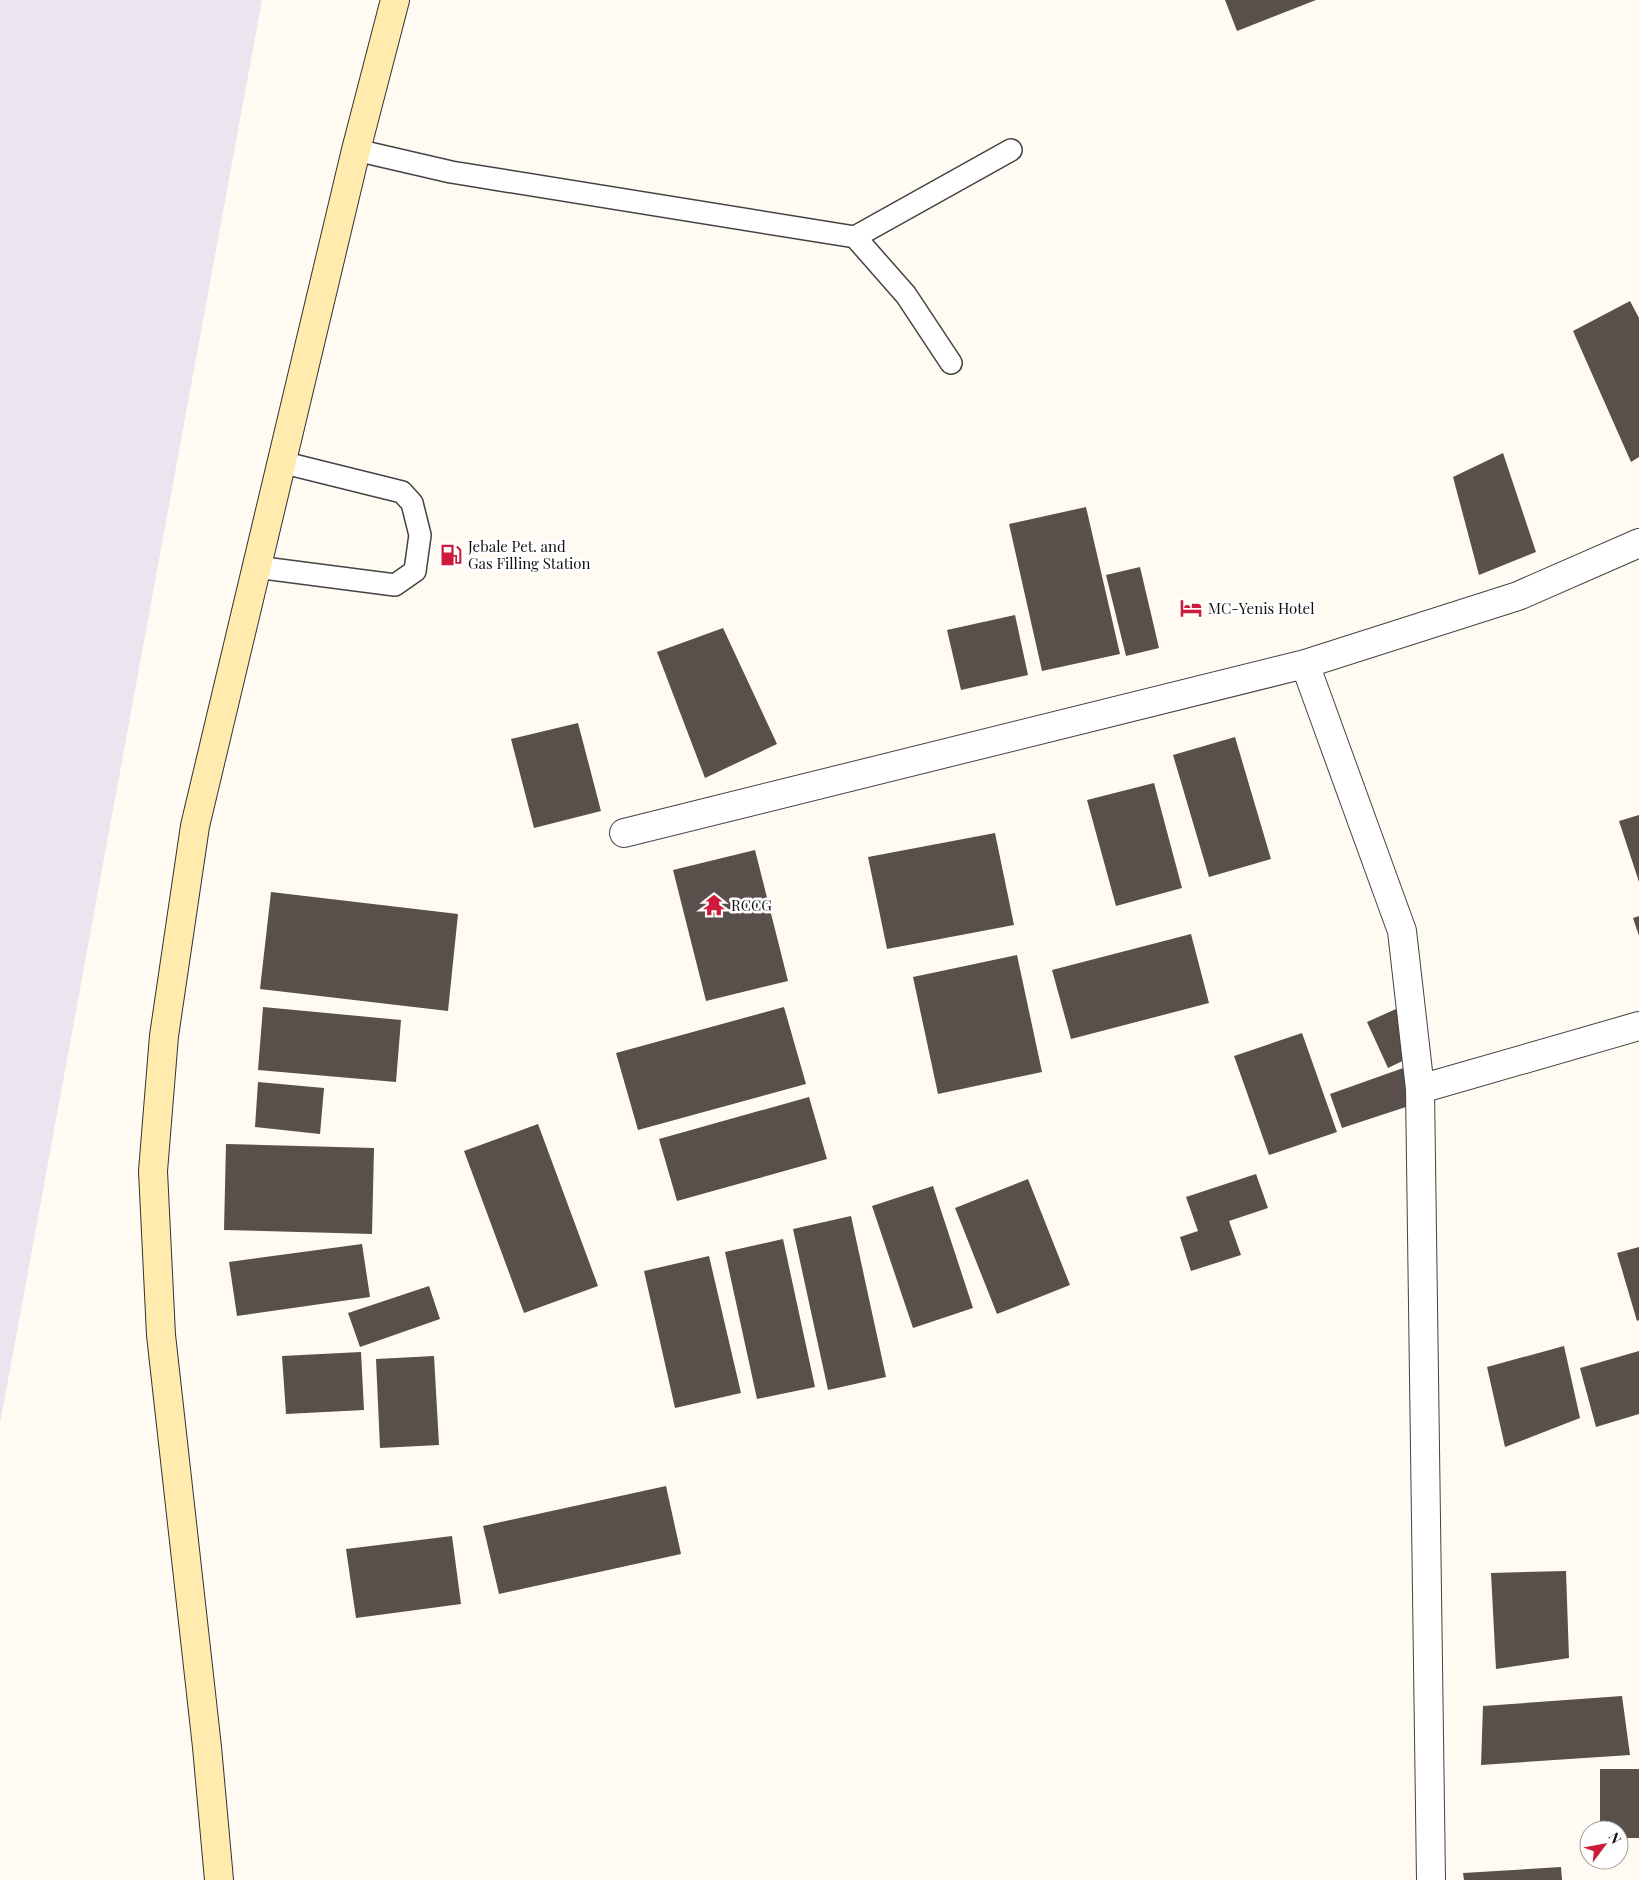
<svg xmlns="http://www.w3.org/2000/svg" width="1639" height="1880" font-family="'Playfair Display',serif">
  <style>
    .industrial { fill: #ece4ef }
    .building { fill: #594f4b }
    .lines { fill: none; stroke-linecap: round; stroke-linejoin: round }
    .lane-casing { stroke: #434343; stroke-width: 24 }
    .street-casing { stroke: #434343; stroke-width: 30 }
    .secondary-casing { stroke: #323232; stroke-width: 30 }
    .lane { stroke: #fff; stroke-width: 21 }
    .street { stroke: #fff; stroke-width: 28 }
    .secondary { stroke: #ffebad; stroke-width: 28 }
    .labels { text-anchor: middle; dominant-baseline: central; stroke-width: 5; stroke-linejoin: round; paint-order: stroke }
    .poi-label { font-size: 15px; fill: #101010; stroke: #fff; text-anchor: start }
  </style>
  <rect width="100%" height="100%" fill="#fffbf2"/>
  <path class="industrial" d="M0 0H262L0 1424Z"/>
  <path class="building" d="M1225 0H1316L1237 31Z
    M1630 301 1639 318V457L1631 462 1573 331Z
    M1503 453 1536 552 1479 575 1453 477Z
    M1086 507 1120 654 1042 671 1009 524Z
    M1140 567 1159 648 1126 656 1106 575Z
    M1015 615 1028 675 961 690 947 630Z
    M723 628 777 744 705 778 657 652Z
    M578 723 601 811 534 828 511 739Z
    M1235 737 1271 859 1209 877 1173 755Z
    M1154 783 1182 888 1116 906 1087 800Z
    M1639 815V882L1619 821Z
    M995 833 1014 925 887 949 868 857Z
    M755 850 788 981 706 1001 673 870Z
    M271 892 458 914 448 1011 260 989Z
    M1639 916V936L1633 918Z
    M1191 934 1209 1003 1071 1039 1052 970Z
    M1017 955 1042 1072 938 1094 913 977Z
    M263 1007 401 1020 396 1082 258 1070Z
    M784 1007 806 1084 638 1130 616 1053Z
    M1396 1009 1417 1054 1388 1068 1367 1022Z
    M1302 1033 1337 1132 1269 1155 1234 1056Z
    M1406 1067 1418 1103 1342 1128 1330 1094Z
    M258 1082 324 1088 320 1134 255 1127Z
    M809 1097 827 1159 677 1201 659 1139Z
    M538 1124 598 1286 524 1313 464 1151Z
    M226 1144 374 1148 372 1234 224 1230Z
    M1256 1174 1268 1208 1229 1221 1241 1255 1191 1271 1180 1237 1198 1231 1186 1197Z
    M1028 1179 1070 1285 997 1314 955 1208Z
    M933 1186 973 1308 913 1328 872 1206Z
    M851 1216 886 1377 828 1390 793 1229Z
    M783 1239 815 1387 757 1399 725 1252Z
    M362 1244 370 1297 237 1316 229 1262Z
    M1639 1247V1320L1637 1321 1617 1253Z
    M709 1256 741 1393 675 1408 644 1271Z
    M429 1286 440 1319 360 1347 348 1313Z
    M1564 1346 1580 1418 1505 1447 1487 1367Z
    M1639 1351V1414L1596 1427 1580 1368Z
    M361 1352 364 1410 286 1414 282 1356Z
    M434 1356 439 1445 380 1448 376 1359Z
    M666 1486 681 1554 499 1594 483 1526Z
    M452 1536 461 1604 356 1618 346 1549Z
    M1566 1571 1569 1658 1496 1669 1491 1573Z
    M1622 1696 1630 1755 1481 1765 1483 1706Z
    M1600 1769H1639V1838H1619V1830H1600Z
    M1561 1867 1562 1880H1464L1463 1873Z"/>
  <g class="lines">
    <g class="lane-casing">
      <path id="lane" d="M356 150 451 172 855 237 906 295 951 363
        M855 237 1011 150
        M256 567 395 585 415 571 420 535 412 503 402 492 281 462"/>
    </g>
    <g class="street-casing">
      <path id="street" d="M1305 664 1402 931 1420 1089 1431 1880
        M624 833 1305 664 1518 596 1639 543
        M1420 1089 1639 1026"/>
    </g>
    <g class="secondary-casing">
      <path id="secondary" d="M219 1880 207 1747 161 1335 153 1171 164 1036 195 826 356 150 395 0"/>
    </g>
    <use href="#lane" class="lane"/>
    <use href="#street" class="street"/>
    <use href="#secondary" class="secondary"/>
  </g>
  <defs>
    <g id="fuel-bare" transform="scale(1.725)"><path d="M-5.5-6h7V0h2V4h1.3V-2.5L3-4.5l.8-.8L6-3V5H2.5V1h-1V6h-7ZM-4.2-4.7v3.2H.2V-4.7Z" fill="#cc1b3b" stroke="#fff" stroke-width="2.5" paint-order="stroke"/></g>
    <g id="hotel-bare" transform="scale(1.725)"><path d="M-6-4.5h1.5V1H6V5H4.5V3h-9V5H-6ZM-4 0a1.8 1.8 0 1 1 3.6 0ZM.5 0V-2.5h3Q6-2.5 6 0Z" fill="#cc1b3b" stroke="#fff" stroke-width="2.5" paint-order="stroke"/></g>
    <g id="temple-bare" transform="scale(1.725)"><path d="M0-6L5-2H3V0L6.5 2.5H4V6H1.5V3h-3V6H-4V2.5H-6.5L-3 0V-2H-5Z" fill="#cc1b3b" stroke="#fff" stroke-width="2.5" paint-order="stroke"/></g>
  </defs>
  <g fill-rule="evenodd">
    <use href="#fuel-bare" x="451" y="555"/>
    <use href="#hotel-bare" x="1191" y="608"/>
    <use href="#temple-bare" x="714" y="905"/>
  </g>
  <g class="labels">
    <g class="poi-label">
      <text x="468" y="546">Jebale Pet. and<tspan x="468" dy="17">Gas Filling Station</tspan></text>
      <text x="1208" y="608">MC-Yenis Hotel</text>
      <text x="731" y="905">RCCG</text>
    </g>
  </g>
  <g transform="translate(1604 1845) rotate(58)"><circle r="24" fill="#ffffff" stroke="#9f9f9f"/>
  <path d="M0-4L9 19L0 12L-9 19Z" fill="#cc1b3b"/>
  <text y="-8" font-size="14" font-weight="bold" text-anchor="middle" fill="#101010">N</text>
  </g>
</svg>
